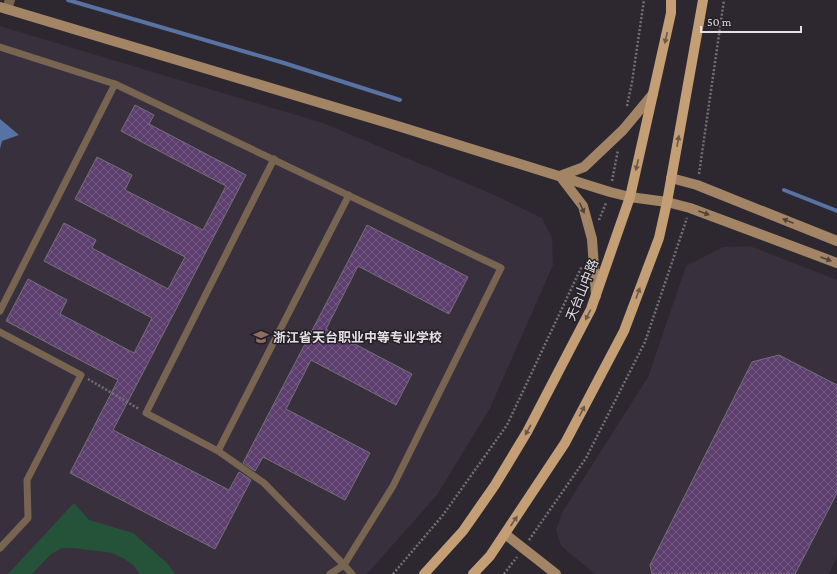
<svg xmlns="http://www.w3.org/2000/svg" width="837" height="574" font-family="'Crimson Pro','Noto Sans SC',serif">
  <style>
    .built { fill: #38303c }
    .park { fill: #24533a }
    .water { fill: #5872a4 }
    .lines { fill: none; stroke-linecap: round; stroke-linejoin: round }
    .stream { stroke: #5872a4; stroke-width: 4 }
    .building { fill: url(#building-cross-hatch); stroke: #757078 }
    .path { stroke: #736f75; stroke-width: 2.5; stroke-dasharray: 2 2; stroke-linecap: butt }
    .lane { stroke: #776551; stroke-width: 7 }
    .street { stroke: #776551; stroke-width: 10 }
    .secondary { stroke: #a38566; stroke-width: 10 }
    .primary { stroke: #c49e75; stroke-width: 10 }
    .oneway { fill: #6b5849 }
    .oneway2 { fill: #50433c }
    .labels { text-anchor: middle; dominant-baseline: central; stroke-width: 3; stroke-linejoin: round; paint-order: stroke }
    .street-label { font-size: 13px; fill: #e2dfe3; stroke: #231f25 }
    .poi-label { font-size: 13px; font-weight: bold; fill: #e2dfe3; stroke: #231f25; text-anchor: start }
  </style>
  <defs>
    <pattern id="building-cross-hatch" width="8" height="8" patternUnits="userSpaceOnUse"><rect width="8" height="8" fill="#5d3f6f"/><path d="M0 0l8 8M0 8l8-8" fill="none" stroke="#745a83"/></pattern>
  </defs>
  <rect width="100%" height="100%" fill="#2d282f"/>
  <path class="built" d="M0 26 323 123 490 193 542 218 552 238 553 265 490 408 437 495 367 574H0Z
    M750 246 837 280V557L829 574H595L561 546 556 530 563 511 648 377 686 266 723 247Z"/>
  <path class="park" d="M74 503 89 520 133 533 168 564 175 574H140L134 566 123 558 112 553 74 548H62L51 554 32 574H8Z"/>
  <path class="water" d="M0 119 19 135 2 141 0 149Z"/>
  <g class="lines">
    <path class="stream" d="M68 0 284 63 400 100
      M784 190 837 211"/>
  </g>
  <path class="building" d="M135 105 154 115 149 124 246 175 113 430 229 490 239 472 251 480 215 549 70 473 118 380 6 321 28 279 67 300 60 314 134 353 152 318 44 261 64 223 96 240 92 248 168 289 185 257 75 199 97 157 132 175 125 190 203 230 226 186 121 131Z
    M367 225 468 277 449 314 358 266 326 329 412 374 396 405 311 360 286 409 370 453 345 500 263 457 255 471 243 463Z
    M779 355 837 385V493L795 574H652L650 565 752 362Z"/>
  <g class="lines">
    <path class="path" d="M627 106 632 82 644 0
      M699 174 724 0
      M612 181 618 150
      M599 220 606 203
      M88 379 139 409
      M529 540 586 458 645 342 687 218
      M393 574 443 515 507 425 582 266
      M504 574 517 557"/>
    <path class="lane" d="M0 47 115 84 501 268 393 486 344 565 264 483 218 451
      M274 159 146 413 218 451 349 195
      M0 311 115 84
      M0 332 81 375 27 480 28 518 0 548
      M330 574 344 565 352 574"/>
    <path class="street" d="M7 9 10 0"/>
    <path class="secondary" d="M0 7 401 127 610 192 630 197 667 202 690 208 837 263
      M671 178 697 185 837 241
      M596 296 592 239 583 206 560 176 584 167 623 130 653 94
      M505 534 556 574"/>
    <path class="primary" d="M424 574 463 531 495 485 527 432 591 309 630 197 671 13V0
      M473 574 490 556 565 443 624 331 659 238 667 202 703 0"/>
  </g>
  <defs><path id="oneway-solid" d="M-6-.8H1V-3.2L6.5 0L1 3.2V.8H-6Z"/></defs>
  <g class="oneway">
    <use href="#oneway-solid" transform="translate(666 38) rotate(103)"/>
    <use href="#oneway-solid" transform="translate(678 141) rotate(-80)"/>
    <use href="#oneway-solid" transform="translate(637 165) rotate(103)"/>
    <use href="#oneway-solid" transform="translate(638 293) rotate(-70)"/>
    <use href="#oneway-solid" transform="translate(588 315) rotate(117)"/>
    <use href="#oneway-solid" transform="translate(582 411) rotate(-63)"/>
    <use href="#oneway-solid" transform="translate(528 430) rotate(119)"/>
    <use href="#oneway-solid" transform="translate(514 521) rotate(-56)"/>
  </g>
  <g class="oneway2">
    <use href="#oneway-solid" transform="translate(582 208) rotate(66)"/>
    <use href="#oneway-solid" transform="translate(704 213) rotate(20)"/>
    <use href="#oneway-solid" transform="translate(788 221) rotate(-158)"/>
    <use href="#oneway-solid" transform="translate(826 259) rotate(20)"/>
  </g>
  <defs>
    <g id="school-bare" transform="scale(1.2)"><path d="M0-5L7-2L0 1L-7-2ZM-4 1L0 2.5L4 1V4Q0 6-4 4Z" fill="#8d6e63" stroke="#231f25" stroke-width="2.5" paint-order="stroke"/></g>
  </defs>
  <g fill-rule="evenodd">
    <use href="#school-bare" x="261" y="337"/>
  </g>
  <g class="labels">
    <g class="street-label">
      <text transform="translate(582 290) rotate(-68)">天台山中路</text>
    </g>
    <g class="poi-label">
      <text x="273" y="337">浙江省天台职业中等专业学校</text>
    </g>
  </g>
  <path d="M701 26v6h100v-6" fill="none" stroke="#e2dfe3" stroke-width="2"/>
  <text x="707" y="26" font-size="12" fill="#e2dfe3" stroke="#231f25" stroke-width="3" paint-order="stroke">50 m</text>
</svg>
